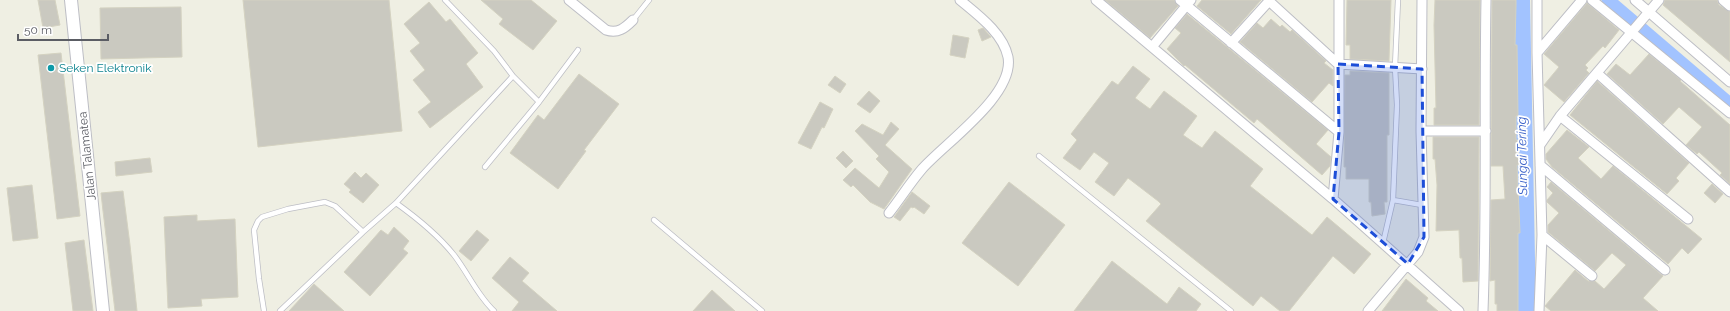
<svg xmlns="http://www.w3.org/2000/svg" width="1730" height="311" font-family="Raleway,sans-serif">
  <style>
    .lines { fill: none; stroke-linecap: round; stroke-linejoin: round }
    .canal { stroke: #a2c3ff; stroke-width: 13 }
    .river { stroke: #a2c3ff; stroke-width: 22 }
    .building { fill: #cac9c0; stroke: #d4d2c1 }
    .service-casing { stroke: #bdbec5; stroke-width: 6 }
    .minor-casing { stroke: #bdbec5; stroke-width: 11 }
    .tertiary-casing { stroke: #bdbec5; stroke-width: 14 }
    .service { stroke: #fff; stroke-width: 4.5 }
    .minor { stroke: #fff; stroke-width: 9 }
    .tertiary { stroke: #fff; stroke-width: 12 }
    .marked { fill: #1d4ed8; fill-opacity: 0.2; stroke: #1d4ed8; stroke-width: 3; stroke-dasharray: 8 5; stroke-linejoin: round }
    .culture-dot { fill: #0f9aa8; stroke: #fff; stroke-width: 1.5 }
    .labels { text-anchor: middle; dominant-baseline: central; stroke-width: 3.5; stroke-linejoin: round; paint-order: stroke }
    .culture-label { font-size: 12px; fill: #0d838f; stroke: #fff; text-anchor: start }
    .street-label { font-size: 12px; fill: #5b5d64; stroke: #fff }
    .water-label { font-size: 13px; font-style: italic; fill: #3d64ca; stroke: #fff }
  </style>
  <rect width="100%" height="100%" fill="#efefe3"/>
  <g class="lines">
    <path class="canal" d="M1608 0 1730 104"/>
    <path class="river" d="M1519 0 1525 311"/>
  </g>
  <path class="building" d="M38 0H55L60 25 43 28Z
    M243 0H389L402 131 258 147Z
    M481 0H531L557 21 533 50 499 24 503 19Z
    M1105 0H1174L1178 6 1150 38Z
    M1202 0H1261L1231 34 1197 6Z
    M1347 0H1391L1389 61 1350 59V45H1346Z
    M1435 0H1480L1479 125H1434V108H1436L1434 25Z
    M1492 0H1516V5L1515 45H1517L1518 116H1516V140H1518L1519 165H1517L1520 233H1518V311H1497V304H1495V280L1490 281 1491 200 1505 199 1503 166H1491Z
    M1665 0H1717L1719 5 1730 12V62L1663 5Z
    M429 2 446 22 450 19 478 53 466 64 483 87 430 128 418 112 431 102 413 80 425 70 410 51 420 43 404 24Z
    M1587 3 1619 30 1605 48 1603 46 1585 65 1588 68 1586 70 1589 73 1564 102 1544 85 1559 67 1544 54Z
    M181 7 182 57 101 59 100 8Z
    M1187 14 1328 130 1316 144 1331 157 1330 166 1322 175 1257 119 1254 123 1185 65 1184 66 1167 49 1181 33 1175 28Z
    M1271 19 1280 27 1282 25 1290 32 1292 30 1326 61 1324 63 1333 70V86L1329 83 1312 102 1240 42 1257 23 1263 28Z
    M983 28 991 37 982 41 978 30Z
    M953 35 969 38 965 58 950 55Z
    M61 53 80 216 57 219 38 55Z
    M1649 54 1681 80 1680 81 1730 125V184L1720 175 1722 173 1699 152 1697 154 1686 145 1702 127 1679 107 1663 124 1607 74 1616 64 1630 75Z
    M1133 66 1150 79 1135 98 1150 109 1164 91 1197 116 1183 135 1202 148 1215 131 1263 169 1250 186 1312 235 1327 217 1371 254 1354 274 1333 256 1289 311H1280L1261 296 1253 306 1146 221 1161 204 1158 201 1128 178 1114 196 1095 182 1109 163 1094 152 1080 170 1063 158 1077 140 1071 134 1112 81 1118 85Z
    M1350 71 1389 73V135H1387V202H1384L1385 214 1372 216 1371 202H1369V179H1346V167H1344L1345 75H1350Z
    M579 74 619 104 584 150 586 151 558 189 510 153 538 115 544 120Z
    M835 76 846 84 840 93 828 85Z
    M1597 81 1689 163 1676 178 1679 181 1667 194 1570 115Z
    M869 91 880 101 870 113 857 104Z
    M820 102 833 109 824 128 822 127 811 149 798 143Z
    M891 122 899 129 885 145 912 169 884 209 870 202 853 185 851 187 843 180 855 168 879 188 889 172 876 159 879 156 855 131 862 124 883 135Z
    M1567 130 1589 147 1578 158 1601 179 1613 166 1702 239 1688 254 1682 248 1668 264 1552 167 1546 159V154Z
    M1433 137H1479L1478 281 1463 282 1462 258H1460L1459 230 1436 231 1437 185 1435 159H1433Z
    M843 151 853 161 846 168 836 158Z
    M150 158 152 172 116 176 115 162Z
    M355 172 361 178 366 173 379 185 363 203 349 192 351 190 344 184Z
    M1009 182 1065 225 1018 286 962 243Z
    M1551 182 1663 276 1643 298 1658 311H1551L1545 306 1575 270 1588 281H1595L1604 289 1626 265 1612 253 1595 271 1548 232V225L1559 213 1547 202V200L1553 193 1547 187Z
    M1712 184 1723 194 1715 203 1704 193Z
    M32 185 38 238 13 241 7 188Z
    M123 191 130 245 137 311H115L103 211 101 193Z
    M912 192 930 206 924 214 914 207 913 208 911 207 900 221 894 217Z
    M197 215V221L235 219 238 297 201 299 202 306 168 308 164 217Z
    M394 227 409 241 403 249 408 253 370 296 344 272 381 230 388 235Z
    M477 230 489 240 471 261 459 251Z
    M84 240 93 311H73L65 243Z
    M510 257 529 273 522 281 557 311H512L519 302 492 278Z
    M1112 261 1167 304 1179 287 1201 304 1196 311H1074Z
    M1406 279 1428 298 1426 301 1438 311H1382Z
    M314 284 344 311H289Z
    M712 290 735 311H693Z"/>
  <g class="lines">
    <g class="service-casing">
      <path id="service" d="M1398 0 1395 67 1397 105 1393 200 1422 205
        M633 20 649 0
        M539 102 578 50
        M1039 156 1231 311
        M485 167 539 102 513 76
        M396 203C417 218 438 235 454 255 468 273 477 295 494 311
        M654 220 762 311
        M1383 243 1393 200
        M264 311 259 279 254 230 258 221 262 217 288 209 325 202 335 206 363 232
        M280 311 363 232 396 203 513 76 494 51 445 0"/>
    </g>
    <g class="minor-casing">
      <path id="minor" d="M569 0 606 30C618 34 625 28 633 20
        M1096 0 1333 199 1459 311
        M1180 0 1339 132
        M1537 0V53L1542 235 1539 311
        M1592 0 1730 113
        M1635 0 1730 82
        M1723 0 1730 6
        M1269 1 1338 64 1422 69
        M1231 43 1270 0
        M1152 47 1191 0
        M1537 53 1582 0
        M1597 73 1730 192
        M1560 116 1688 219
        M1421 131H1486
        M1540 145 1560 116 1659 0
        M1540 165 1665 270
        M1333 199 1339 132V0
        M889 213C900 199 910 183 922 169 945 143 1015 95 1008 57 1003 33 978 15 960 0
        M1542 235 1592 276
        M1368 311 1418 252 1424 237 1421 131 1422 0
        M1483 311C1487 207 1484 104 1486 0"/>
    </g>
    <g class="tertiary-casing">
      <path id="tertiary" d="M71 0 103 311"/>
    </g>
    <use href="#service" class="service"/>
    <use href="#minor" class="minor"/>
    <use href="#tertiary" class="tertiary"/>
  </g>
  <path class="marked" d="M1338 64 1422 69 1424 237 1408 264 1333 199 1339 132Z"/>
  <circle class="culture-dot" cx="51" cy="68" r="4"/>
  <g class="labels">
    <g class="culture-label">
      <text x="59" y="68">Seken Elektronik</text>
    </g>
    <g class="street-label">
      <text transform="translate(87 156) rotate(-96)">Jalan Talamatea</text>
    </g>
    <g class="water-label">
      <text transform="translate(1522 156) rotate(-91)">Sungai Tering</text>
    </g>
  </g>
  <path d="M18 34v6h90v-6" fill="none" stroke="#5b5d64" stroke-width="2"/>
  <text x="24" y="34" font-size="12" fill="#5b5d64" stroke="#ffffff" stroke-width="3" paint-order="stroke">50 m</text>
</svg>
